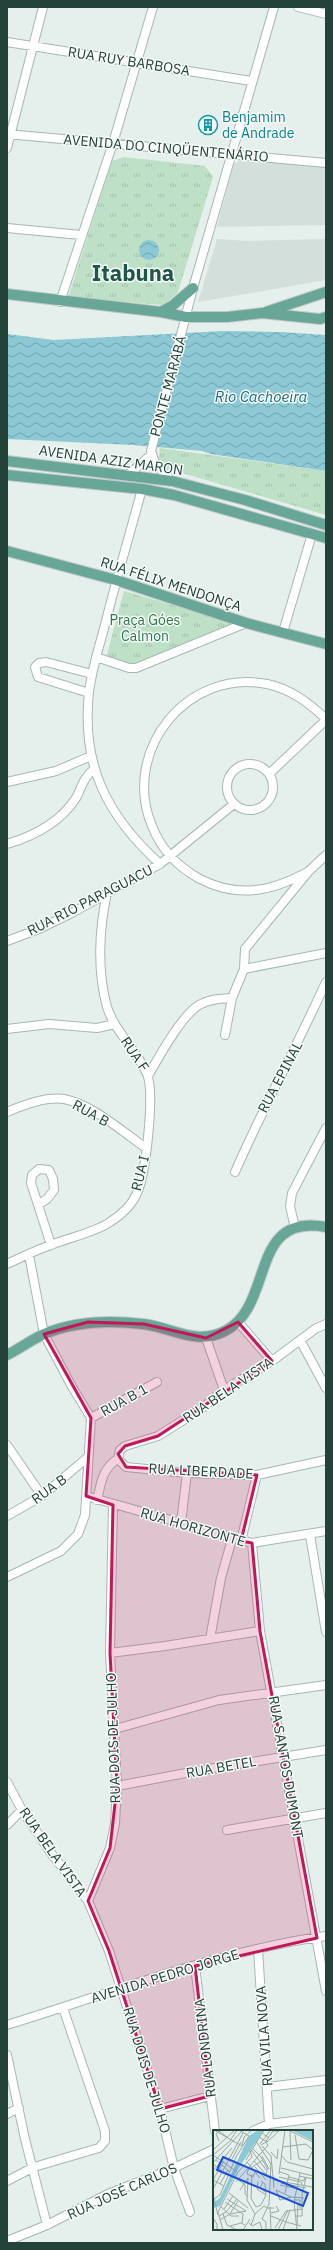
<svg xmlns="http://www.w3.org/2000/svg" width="333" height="2250" font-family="'IBM Plex Sans',sans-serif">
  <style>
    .built { fill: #d3dfda }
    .park { fill: url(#park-tufts) }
    .water { fill: url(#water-waves) }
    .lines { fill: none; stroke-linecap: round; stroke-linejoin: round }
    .minor-casing { stroke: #a7b8b2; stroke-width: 10 }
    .major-casing { stroke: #c1cac8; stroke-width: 12 }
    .minor { stroke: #fff; stroke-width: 8 }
    .major { stroke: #68a697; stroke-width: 10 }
    .marked { fill: #c2185b; fill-opacity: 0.2; stroke: #c2185b; stroke-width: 3; stroke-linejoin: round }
    .labels { text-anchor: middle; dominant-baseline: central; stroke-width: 3; stroke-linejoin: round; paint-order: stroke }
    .street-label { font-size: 14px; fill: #23423a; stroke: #f6fbf9 }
    .culture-label { font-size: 14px; fill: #0d838f; stroke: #f6fbf9; text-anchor: start }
    .park-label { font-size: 14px; fill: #2b7b4b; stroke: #f6fbf9 }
    .water-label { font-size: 15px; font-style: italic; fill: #1a6f82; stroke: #f6fbf9 }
    .town-label { font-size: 22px; font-weight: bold; fill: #1e5649; stroke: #f6fbf9 }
    .inset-road { fill: none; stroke: #97aaa4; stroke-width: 1 }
    .view { fill: #1d4ed8; fill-opacity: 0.15; stroke: #1d4ed8; stroke-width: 2 }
    .inset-edge { fill: none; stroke: #23423a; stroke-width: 2 }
  </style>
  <defs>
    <pattern id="park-tufts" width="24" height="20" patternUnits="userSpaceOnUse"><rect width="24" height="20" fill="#bee0c7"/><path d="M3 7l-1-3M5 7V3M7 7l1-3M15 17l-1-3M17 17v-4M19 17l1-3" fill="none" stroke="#a3c1ac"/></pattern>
    <pattern id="water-waves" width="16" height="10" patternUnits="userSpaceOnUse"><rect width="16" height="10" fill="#8cc9d5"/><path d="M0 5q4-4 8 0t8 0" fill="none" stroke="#72a5ae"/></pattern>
  </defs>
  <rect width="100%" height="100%" fill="#e5efeb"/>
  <path class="built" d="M240 161 326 165V225L217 227 234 164Z
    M217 239 249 241 326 239V280L198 302Z"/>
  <path class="park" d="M124 157 205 166 213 177 178 292 164 305 68 298 112 161Z
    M160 448 326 471V515L158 466Z
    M124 591 234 623 128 668 105 662Z"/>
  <path class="water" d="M139 250a10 10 0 1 1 20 0a10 10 0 1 1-20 0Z
    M223 331 280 332 326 335V471L211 454 202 451 133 445 7 439V334L54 340Z"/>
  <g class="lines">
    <g class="minor-casing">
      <path id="minor" d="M298 7 326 14
        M7 42 251 81
        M7 134 326 163
        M7 148 43 7
        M7 228 81 235
        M60 302 113 143 153 7
        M129 474 151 455
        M172 481 156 465 151 451 193 288 274 7
        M142 489C130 533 117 577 106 621 100 644 92 668 89 692 81 765 107 816 160 864
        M283 632 312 534
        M96 657 129 668H136L246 623
        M89 693 38 677 35 667 39 663 46 662 92 674
        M227 787a23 23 0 1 1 46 0a23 23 0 1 1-46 0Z
        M269 774 326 720
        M7 782 56 771 91 756
        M7 844C34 836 60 823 76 798 82 787 83 778 94 769
        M309 871C273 891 239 899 200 879 178 867 161 849 152 826 121 752 186 668 267 684 291 689 309 703 326 719
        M7 941 39 929 70 914 160 864 234 804
        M244 969 326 953
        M7 1029 49 1024 97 1028 115 1024
        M225 1035 232 998 244 969 245 949 309 871 326 855
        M148 1076C159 1057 181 1016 199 1005 209 999 220 999 232 998
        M7 1112C23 1105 46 1096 64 1099 92 1104 124 1133 146 1148
        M235 1172C263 1108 297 1046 326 982
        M39 1204 47 1199 54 1190 53 1179 49 1170 39 1169 32 1175 31 1183 51 1245
        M295 1228 290 1206 292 1193 326 1128
        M7 1264C22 1257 36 1250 51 1245 70 1237 94 1233 110 1222 121 1215 132 1205 137 1193 146 1175 155 1092 147 1074 137 1050 115 1032 107 1007 97 971 99 929 107 893
        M238 1322 272 1361
        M326 1324 315 1329 272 1361 224 1390 201 1409 158 1436 125 1446 120 1450 118 1459 126 1467 187 1473 257 1475 326 1460
        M206 1338 224 1390
        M300 1340 326 1388
        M91 1418 157 1382
        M7 1445 42 1496
        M86 1496 252 1543 326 1531
        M97 1500C101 1484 102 1468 118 1459
        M7 1516 42 1496 88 1457
        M181 1523 187 1473
        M310 1535 326 1632
        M241 1541 257 1475
        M252 1543 260 1631 326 1991
        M7 1577 61 1551 78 1534 85 1515 91 1418 71 1385 44 1334 29 1255
        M210 1639 221 1578 232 1539
        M110 1653 165 1646 260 1631
        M115 1729 219 1700 326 1685
        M7 1782 22 1810 51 1853 88 1901 109 1951 160 2109 174 2168 190 2212
        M117 1786 202 1770 326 1750
        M7 1825 22 1810
        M227 1830 326 1813
        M88 1901 110 1848 115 1824 117 1786 110 1653 113 1505
        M258 1949 269 2124
        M195 1966 215 2131
        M7 2025C112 1993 217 1951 326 1936
        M7 2055 25 2139 47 2225
        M267 2087 326 2080
        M160 2109 210 2096
        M7 2114 19 2108
        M253 2131 269 2124 326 2117
        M7 2181 34 2167 99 2148 105 2141V2131L63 2008
        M7 2241 47 2225 108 2194 174 2168 214 2149"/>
    </g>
    <g class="major-casing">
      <path id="major" d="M7 294 161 312 186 317H227L262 313 320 319 326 317
        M161 312 172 306 193 288
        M266 312 326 292
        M7 461 172 481 245 500 326 525
        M7 475 142 489 174 495 326 538
        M7 551 116 580 246 623 326 644
        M7 1355C19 1349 31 1340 44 1334 75 1321 110 1320 143 1324 171 1327 196 1346 225 1331 275 1306 248 1212 326 1227"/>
    </g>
    <use href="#minor" class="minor"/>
    <use href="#major" class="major"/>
  </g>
  <path class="marked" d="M88 1322 144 1324 206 1338 238 1322 272 1361 158 1436 125 1446 118 1454 126 1467 257 1475 241 1541 252 1543 260 1631 317 1938 195 1966 210 2096 160 2109 109 1951 88 1901 110 1848 117 1786 110 1653 113 1505 86 1496 91 1418 44 1334Z"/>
  <defs>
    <g id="building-ring" transform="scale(1)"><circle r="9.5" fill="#f6fbf9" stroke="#0f9aa8" stroke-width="1.5"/><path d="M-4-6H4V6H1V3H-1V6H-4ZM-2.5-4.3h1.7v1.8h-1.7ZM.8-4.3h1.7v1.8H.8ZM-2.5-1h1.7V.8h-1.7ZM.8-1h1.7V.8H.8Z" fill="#0f9aa8"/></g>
  </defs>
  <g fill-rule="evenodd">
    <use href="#building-ring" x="208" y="125"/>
  </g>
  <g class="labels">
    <g class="street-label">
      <text transform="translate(129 61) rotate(9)">RUA RUY BARBOSA</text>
      <text transform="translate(166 148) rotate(5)">AVENIDA DO CINQÜENTENÁRIO</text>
      <text transform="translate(168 386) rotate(-75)">PONTE MARABÁ</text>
      <text transform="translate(111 460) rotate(8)">AVENIDA AZIZ MARON</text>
      <text transform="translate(171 584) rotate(18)">RUA FÉLIX MENDONÇA</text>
      <text transform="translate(90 900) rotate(-27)">RUA RIO PARAGUACU</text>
      <text transform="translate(135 1054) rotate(56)">RUA F</text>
      <text transform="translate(280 1077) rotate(-62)">RUA EPINAL</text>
      <text transform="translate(91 1113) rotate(29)">RUA B</text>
      <text transform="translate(140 1173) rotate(-76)">RUA I</text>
      <text transform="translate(228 1390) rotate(-34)">RUA BELA VISTA</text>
      <text transform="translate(124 1400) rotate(-29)">RUA B 1</text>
      <text transform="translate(201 1471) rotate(3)">RUA LIBERDADE</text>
      <text transform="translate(49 1489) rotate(-36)">RUA B</text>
      <text transform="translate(193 1527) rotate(16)">RUA HORIZONTE</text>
      <text transform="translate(113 1738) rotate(-92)">RUA DOIS DE JULHO</text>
      <text transform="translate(221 1767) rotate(-10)">RUA BETEL</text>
      <text transform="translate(286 1767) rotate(80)">RUA SANTOS DUMONT</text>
      <text transform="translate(53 1852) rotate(55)">RUA BELA VISTA</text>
      <text transform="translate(165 1976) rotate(-17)">AVENIDA PEDRO JORGE</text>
      <text transform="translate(264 2036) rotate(-94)">RUA VILA NOVA</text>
      <text transform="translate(205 2048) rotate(-97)">RUA LONDRINA</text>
      <text transform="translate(147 2070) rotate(73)">RUA DOIS DE JULHO</text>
      <text transform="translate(122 2191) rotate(-24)">RUA JOSÉ CARLOS</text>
    </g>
    <g class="culture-label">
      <text x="222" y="117">Benjamim<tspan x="222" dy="16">de Andrade</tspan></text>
    </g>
    <g class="park-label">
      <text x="145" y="620">Praça Góes<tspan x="145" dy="16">Calmon</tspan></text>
    </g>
    <g class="water-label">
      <text x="261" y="396">Rio Cachoeira</text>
    </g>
    <g class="town-label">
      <text x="133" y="272">Itabuna</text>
    </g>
  </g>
  <g transform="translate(213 2130)">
    <rect width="100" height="100" fill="#e5efeb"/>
    <path d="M45 0H51L25 39 7 76 0 78V73L7 68 36 6ZM78 0H100V11Z" fill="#8cc9d5"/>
    <path class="inset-road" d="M1 0 29 16 31 7 39 0M52 0 49 3 56 8M75 0 100 12M77 2 78 30M82 5 86 29 95 30 100 20M46 7 54 12 66 1M6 11 3 4 6 1 14 7M43 11 58 34 56 74 49 89 53 92V100M53 11 60 1H66M47 14 57 1M49 16 58 26 61 58M70 17 93 14 100 20M40 19 48 27 55 40M0 20 21 1M39 21 54 41 53 45M58 22 64 29 65 19M0 25 24 42M0 25 17 11 24 0M49 26 56 39M69 26 74 32 100 39M19 29 28 12M3 30 17 42M33 30 49 3M41 31 56 48M34 32 47 48M0 33 28 2M0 34 15 45M42 37 53 50M68 38 100 46M0 41 19 18M42 42 40 47 34 44 35 40 50 30M67 42 76 45 72 63M39 44 38 68 43 77 48 75 53 65 52 54 48 51M66 44 72 0M86 46 100 49M66 47 88 52 89 55M76 47 91 51 92 47M35 48 34 70 42 84M24 49 32 55V64L35 67M0 50 11 31M0 50 11 56M60 50 99 57M23 52 55 15 53 12 48 15M45 52 44 59 53 65M50 52 47 58 52 62M68 53 93 58M7 54 15 40M67 55 90 60M0 59 30 3M27 60 35 48M63 60 78 67 91 68M63 60 67 70 78 67M16 63 35 78M0 64 5 85M1 69 7 65 23 27 36 6 26 0M14 69 33 81M82 70H87V78M12 72 30 84 29 93M8 77 18 86H26M57 77 58 100M11 79 20 66M58 83 66 81 63 76M10 84 14 95 24 100M17 84 33 81M6 86 13 82 24 69M58 86 73 92M82 86H89V64L93 48M0 88 4 94V100M7 90 17 84 25 71M73 92 88 96M36 93 39 96 47 92 49 100M38 95 42 84 51 76 54 78H61M84 95 85 73M17 96 28 93 32 95M62 98 73 81 90 79M10 100 5 82 25 42 39 27 37 20M30 100 37 89M65 100 75 80M70 100 77 80M84 100 81 72 87 43"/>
    <path class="view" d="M10 27 95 63 90 76 4 40Z"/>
    <rect width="100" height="100" class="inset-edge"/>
  </g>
  <rect width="333" height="2250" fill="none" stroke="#23423a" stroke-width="16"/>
</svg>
